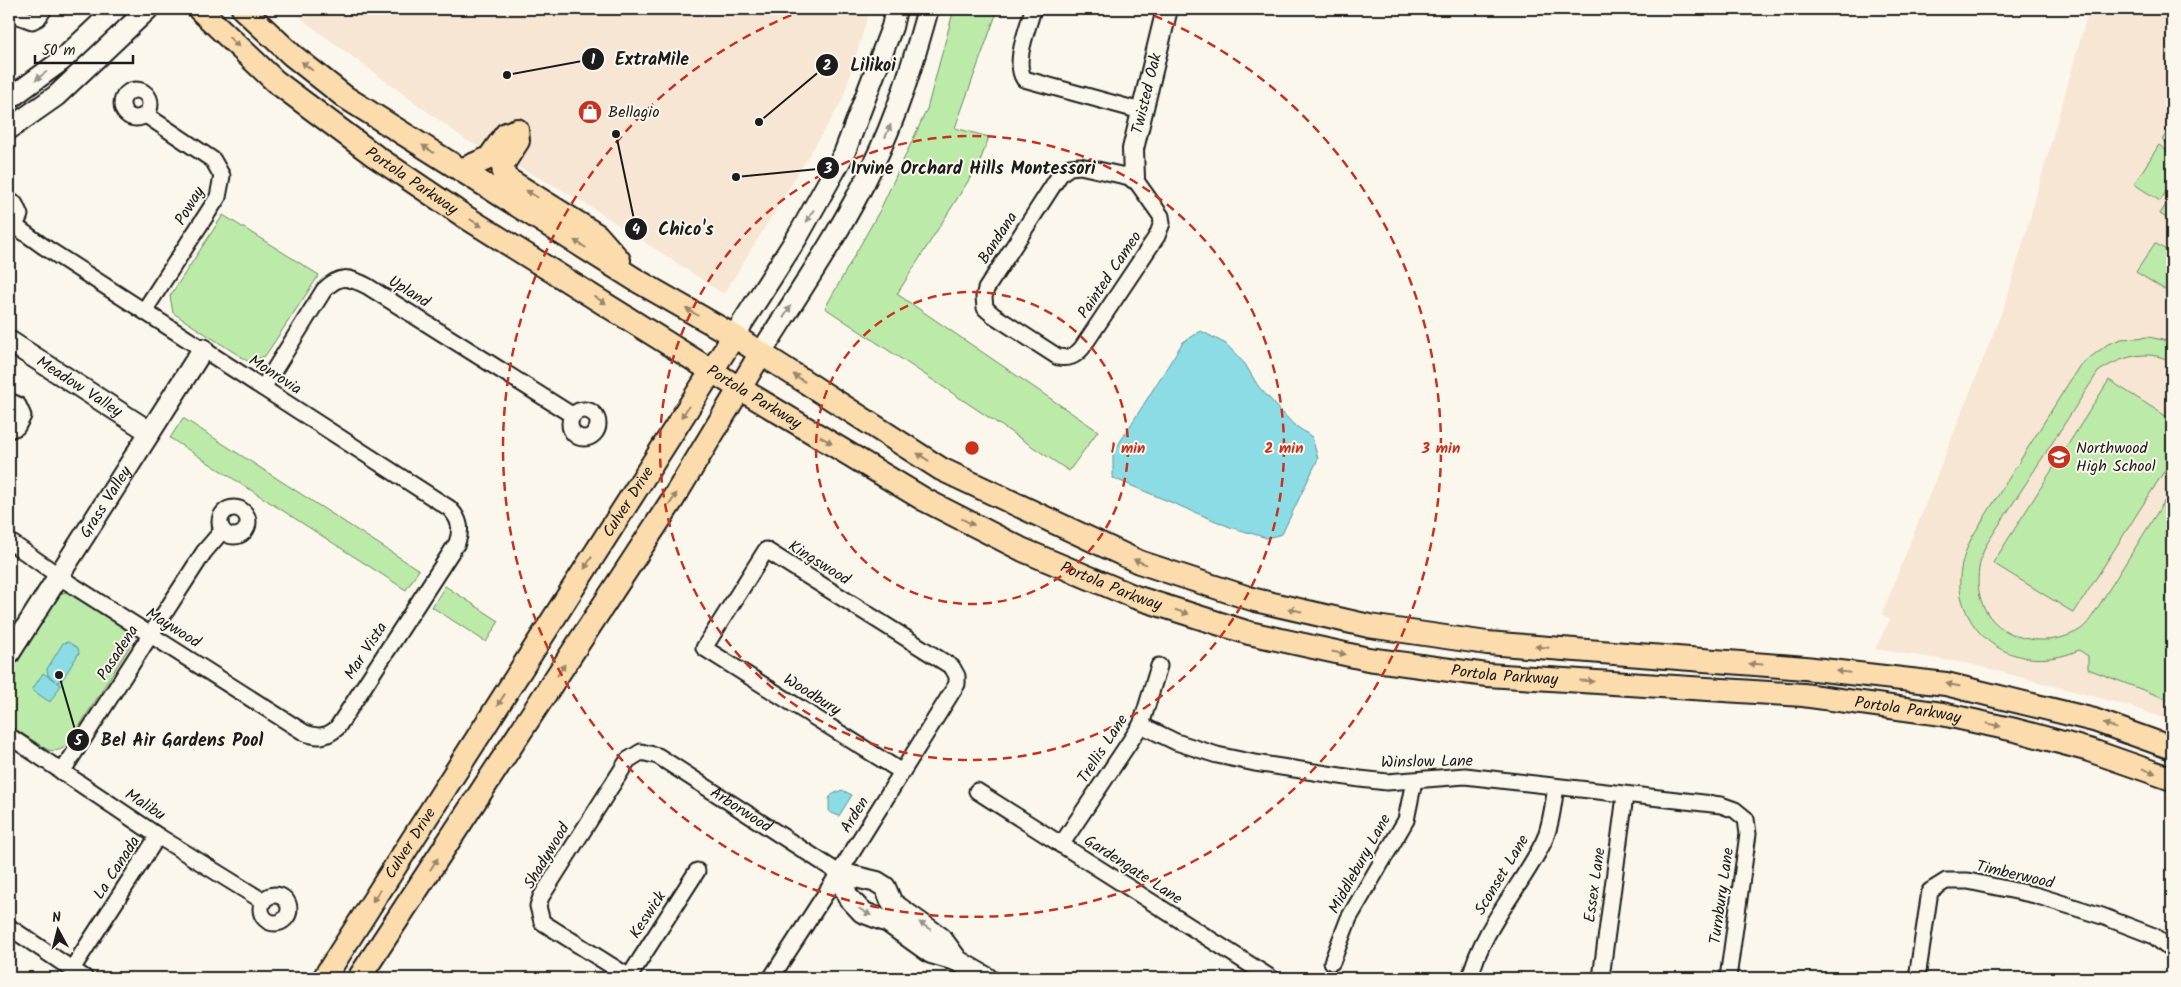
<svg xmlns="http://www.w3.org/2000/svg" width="2181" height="987" font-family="Kalam,sans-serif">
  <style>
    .built { fill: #f6e6d3 }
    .green { fill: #bceaa9; stroke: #6c8362 }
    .water { fill: #8bdce4; stroke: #5f8f94 }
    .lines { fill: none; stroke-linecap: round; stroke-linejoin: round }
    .street-casing { stroke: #1c1c1c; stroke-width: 19 }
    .secondary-casing { stroke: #1c1c1c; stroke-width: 24 }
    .primary-casing { stroke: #1c1c1c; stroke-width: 26 }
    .street { stroke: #fbf7ec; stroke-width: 15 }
    .secondary { stroke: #fbf7ec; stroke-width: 20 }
    .primary { stroke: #fcdcac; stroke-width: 22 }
    .oneway { fill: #97866b }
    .oneway2 { fill: #97948e }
    .ring { fill: none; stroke: #c8321e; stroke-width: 2.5; stroke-dasharray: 9 6 }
    .labels { text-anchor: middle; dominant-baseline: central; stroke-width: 4; stroke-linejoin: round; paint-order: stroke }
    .street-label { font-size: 16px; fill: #1c1c1c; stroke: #fbf7ec }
    .poi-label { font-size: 16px; fill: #1c1c1c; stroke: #fbf7ec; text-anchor: start }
    .centre { fill: #c8321e; stroke: #fbf7ec; stroke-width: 2.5 }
    .ring-label { font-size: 15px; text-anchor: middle; font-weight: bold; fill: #c8321e; stroke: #fbf7ec; stroke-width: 4; stroke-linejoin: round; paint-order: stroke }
    .leader { fill: none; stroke: #1c1c1c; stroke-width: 2 }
    .callout-dot { fill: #1c1c1c; stroke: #fbf7ec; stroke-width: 2 }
    .mark-label { font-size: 15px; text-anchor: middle; font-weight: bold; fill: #fff }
    .callout-label { font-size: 18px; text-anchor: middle; font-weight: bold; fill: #1c1c1c; stroke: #fbf7ec; stroke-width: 4; stroke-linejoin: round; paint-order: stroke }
  </style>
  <rect width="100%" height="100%" fill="#fbf7ec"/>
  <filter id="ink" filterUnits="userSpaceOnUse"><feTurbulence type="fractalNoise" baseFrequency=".02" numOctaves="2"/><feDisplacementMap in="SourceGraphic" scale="10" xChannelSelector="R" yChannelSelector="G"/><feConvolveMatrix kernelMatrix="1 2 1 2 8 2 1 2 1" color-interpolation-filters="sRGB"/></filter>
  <g filter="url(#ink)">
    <path class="built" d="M291 9H870L842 101 724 294 596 210 555 186 466 140 312 27Z
      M2089 9H2172V721L2129 706 1971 664 1875 649 1890 620 1882 614 2007 299Z"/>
    <path class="green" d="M954 9H998L955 128 989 137 979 164 897 294 1098 431 1069 471 825 308 880 210 927 109Z
      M2172 124V147L2162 140Z
      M2159 145 2172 154V182L2160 201 2134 184Z
      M2172 195V221L2160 214Z
      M223 215 319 275 265 356 249 362 173 313 170 296Z
      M2155 243 2172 254V294L2136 272Z
      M2149 337 2172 342V362C2148 348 2120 357 2098 372L1986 545C1977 565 1974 591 1986 611 2004 643 2052 648 2081 629 2086 626 2090 619 2093 615L2172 489V701L2088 669V656L2079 650C2030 672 1974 651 1961 596 1957 576 1963 555 1972 537L2080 365 2108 344 2121 339Z
      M2109 380 2172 420V459L2074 613 1993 563Z
      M183 418 419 570 406 590 170 438Z
      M445 586 499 621 486 642 432 607Z
      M67 592 74 593 86 603 123 627 130 637V646L70 741C64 749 59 752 48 750L9 725V669L56 594Z"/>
    <path class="water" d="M1201 331 1226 344 1245 364 1258 386 1293 424 1312 437 1318 459 1282 534 1267 538 1230 527 1113 478V453L1183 342Z
      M68 642 78 648 79 653 62 680 57 682 61 685 50 702 32 690 43 673 55 681 48 675 47 669 63 643Z
      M842 790 852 795 839 816 829 812C830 797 825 797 842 790Z"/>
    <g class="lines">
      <g class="street-casing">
        <g id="street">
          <path d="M17 9 21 17 32 21 38 18 44 9"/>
          <path d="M1033 9C1028 28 1013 62 1024 79L1141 111"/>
          <circle cx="136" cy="104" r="14"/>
          <path d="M1080 166 1134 178 1161 216 1162 223 1157 236 1082 348C1075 356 1069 359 1058 357L993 315 985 308 984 297 986 289 1061 173 1070 167Z"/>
          <path d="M9 201 15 204 20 215 15 226 9 229"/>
          <path d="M144 311 218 197 222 176 213 160 146 115"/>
          <path d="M263 388 324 290C340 274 348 277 367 286L572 415"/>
          <path d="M9 401 18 405 23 416 17 427 9 430"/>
          <circle cx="584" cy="424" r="14"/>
          <circle cx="234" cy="522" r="14"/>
          <path d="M9 541 69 583 305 733C318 738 327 737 337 728L457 543C462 529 460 519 449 508L43 246 15 226"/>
          <path d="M1141 725 1176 742 1217 755 1255 763 1360 779 1387 782 1465 776 1721 805 1735 810 1746 819 1748 834 1728 978"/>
          <path d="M9 736 158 836 263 901"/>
          <path d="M62 772 204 552 222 531"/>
          <path d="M977 791 1271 978"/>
          <path d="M1061 845 1141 725 1159 666"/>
          <circle cx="275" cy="909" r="14"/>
          <path d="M9 927 85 978"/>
          <path d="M1332 962 1349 918 1406 820 1414 781"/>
          <path d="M72 969 158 836"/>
          <path d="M629 977 697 871"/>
          <path id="s1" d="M631 978 542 922 538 906 541 897 628 760 641 752 658 756 839 873"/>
          <path d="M771 978 839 873 957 684V676L952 667 766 550 704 648 902 772"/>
          <path d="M1470 978C1482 928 1520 889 1543 843 1551 827 1553 805 1556 787"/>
          <path d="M1601 978 1625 796"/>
          <path d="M1917 978 1930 891 1946 881H1968L2035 895 2102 916 2154 936 2172 951"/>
        </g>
      </g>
      <g class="secondary-casing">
        <g id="secondary">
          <path d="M9 99 61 61 116 9"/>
          <path d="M9 129 56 96 148 9"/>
          <path id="s2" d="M1134 178 1133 149 1167 9"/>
          <path d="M734 336 798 236 844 154 892 27 896 9"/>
          <path id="s3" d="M9 341 150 432"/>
          <path d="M761 353C799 292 841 232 872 167 897 116 913 63 928 9"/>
          <path id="s4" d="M9 654 203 349"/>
          <path d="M839 873 848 897 862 912 888 922 931 953 958 961 987 978"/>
          <path d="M839 873 877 882 885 887 892 903 941 938 958 961"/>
        </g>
      </g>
      <g class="primary-casing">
        <g id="primary">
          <path id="s5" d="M199 9 275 81 375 156 464 216 739 388 925 500 1023 550 1135 597 1249 633 1368 659 1487 675 1803 695 1942 714 2015 730 2089 750 2172 779"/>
          <path d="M243 9 292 55 345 97 636 280 734 336 941 469 1139 562 1255 600 1369 626 1487 643 1805 668 1946 684 2094 720 2172 748"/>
          <path d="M461 170 489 158 506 134 517 130 518 141 503 164 504 177 597 235 619 260"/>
          <path id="s6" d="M324 978 734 336"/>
          <path d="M359 978 673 499 761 353"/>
        </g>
      </g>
      <use href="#street" class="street"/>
      <use href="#secondary" class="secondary"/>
      <use href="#primary" class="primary"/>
    </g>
    <defs><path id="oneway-solid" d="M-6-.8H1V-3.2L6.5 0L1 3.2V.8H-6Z" transform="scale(1.25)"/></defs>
    <g class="oneway">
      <use href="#oneway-solid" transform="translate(234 42) rotate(43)"/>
      <use href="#oneway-solid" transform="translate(307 66) rotate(-141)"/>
      <use href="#oneway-solid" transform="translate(428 149) rotate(-147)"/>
      <use href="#oneway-solid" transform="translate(532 194) rotate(-148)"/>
      <use href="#oneway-solid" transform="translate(476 223) rotate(32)"/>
      <use href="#oneway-solid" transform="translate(580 244) rotate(-148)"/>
      <use href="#oneway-solid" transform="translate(600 300) rotate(32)"/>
      <use href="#oneway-solid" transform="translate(692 312) rotate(-150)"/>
      <use href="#oneway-solid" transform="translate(799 378) rotate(-147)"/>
      <use href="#oneway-solid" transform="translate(685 412) rotate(123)"/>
      <use href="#oneway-solid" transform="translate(826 440) rotate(31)"/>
      <use href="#oneway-solid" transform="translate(923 457) rotate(-147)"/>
      <use href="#oneway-solid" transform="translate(673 499) rotate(-58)"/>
      <use href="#oneway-solid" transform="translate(968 522) rotate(27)"/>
      <use href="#oneway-solid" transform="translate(1140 562) rotate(-159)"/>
      <use href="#oneway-solid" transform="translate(588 563) rotate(122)"/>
      <use href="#oneway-solid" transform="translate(1295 610) rotate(-167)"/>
      <use href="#oneway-solid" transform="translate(1182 612) rotate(18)"/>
      <use href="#oneway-solid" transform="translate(1542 647) rotate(-175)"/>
      <use href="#oneway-solid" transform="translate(1339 653) rotate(12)"/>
      <use href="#oneway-solid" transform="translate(1756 664) rotate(-176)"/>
      <use href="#oneway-solid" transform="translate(561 670) rotate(-57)"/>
      <use href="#oneway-solid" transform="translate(1843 672) rotate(-174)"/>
      <use href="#oneway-solid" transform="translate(1587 681) rotate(3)"/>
      <use href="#oneway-solid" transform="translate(1953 685) rotate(-168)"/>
      <use href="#oneway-solid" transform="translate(501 700) rotate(122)"/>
      <use href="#oneway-solid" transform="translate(1994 725) rotate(13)"/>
      <use href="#oneway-solid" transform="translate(2110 726) rotate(-160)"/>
      <use href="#oneway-solid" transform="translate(2149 771) rotate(19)"/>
      <use href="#oneway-solid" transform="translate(434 864) rotate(-57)"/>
      <use href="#oneway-solid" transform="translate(376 896) rotate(122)"/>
    </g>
    <g class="oneway2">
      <use href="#oneway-solid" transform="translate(41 76) rotate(143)"/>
      <use href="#oneway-solid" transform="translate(888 131) rotate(-67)"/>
      <use href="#oneway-solid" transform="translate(810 216) rotate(121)"/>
      <use href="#oneway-solid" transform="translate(787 312) rotate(-58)"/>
      <use href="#oneway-solid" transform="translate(865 912) rotate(30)"/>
      <use href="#oneway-solid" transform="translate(925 926) rotate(-146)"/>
    </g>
  </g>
  <g class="ring">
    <circle cx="972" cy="448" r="156"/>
    <circle cx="972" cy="448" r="312"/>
    <path d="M1140 10A469 469 0 1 1 804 10"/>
  </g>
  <defs>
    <g id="shop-disc" transform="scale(1.25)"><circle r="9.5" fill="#c8321e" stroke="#fbf7ec"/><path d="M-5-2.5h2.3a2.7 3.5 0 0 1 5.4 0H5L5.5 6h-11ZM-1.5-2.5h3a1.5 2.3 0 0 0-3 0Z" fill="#fff"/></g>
    <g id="school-disc" transform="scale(1.25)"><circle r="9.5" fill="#c8321e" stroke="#fbf7ec"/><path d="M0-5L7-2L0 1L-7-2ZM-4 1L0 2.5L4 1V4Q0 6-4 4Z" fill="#fff"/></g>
  </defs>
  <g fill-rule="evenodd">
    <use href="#shop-disc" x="590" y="112"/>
    <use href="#school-disc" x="2059" y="457"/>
  </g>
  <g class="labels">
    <g class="street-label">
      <text stroke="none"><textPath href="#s2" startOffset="86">Twisted Oak</textPath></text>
      <text stroke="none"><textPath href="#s5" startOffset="274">Portola Parkway</textPath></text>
      <text transform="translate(190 206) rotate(-59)">Poway</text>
      <text transform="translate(998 238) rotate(-57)">Bandana</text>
      <text transform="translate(1110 275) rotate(-56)">Painted Cameo</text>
      <text transform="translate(409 292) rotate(32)">Upland</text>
      <text transform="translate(275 375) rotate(33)">Monrovia</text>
      <text stroke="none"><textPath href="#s3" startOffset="84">Meadow Valley</textPath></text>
      <text stroke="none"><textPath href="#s5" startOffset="679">Portola Parkway</textPath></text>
      <text stroke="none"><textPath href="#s4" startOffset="180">Grass Valley</textPath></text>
      <text stroke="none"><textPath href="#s6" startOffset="565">Culver Drive</textPath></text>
      <text transform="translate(819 563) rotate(32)">Kingswood</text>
      <text stroke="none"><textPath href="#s5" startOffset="1084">Portola Parkway</textPath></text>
      <text transform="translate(173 628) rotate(32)">Maywood</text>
      <text transform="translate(366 651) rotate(-57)">Mar Vista</text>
      <text transform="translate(118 653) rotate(-57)">Pasadena</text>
      <text stroke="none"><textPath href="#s5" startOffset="1489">Portola Parkway</textPath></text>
      <text transform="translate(812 695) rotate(32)">Woodbury</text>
      <text stroke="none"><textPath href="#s5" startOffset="1894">Portola Parkway</textPath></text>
      <text transform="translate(1103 749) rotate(-57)">Trellis Lane</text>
      <text transform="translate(1427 762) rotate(-1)">Winslow Lane</text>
      <text transform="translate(145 805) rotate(33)">Malibu</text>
      <text stroke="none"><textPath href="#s1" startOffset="425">Arborwood</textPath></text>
      <text transform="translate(855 815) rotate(-58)">Arden</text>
      <text stroke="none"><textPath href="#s6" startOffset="160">Culver Drive</textPath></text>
      <text transform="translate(547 856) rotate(-59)">Shadywood</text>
      <text transform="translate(1360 864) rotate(-61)">Middlebury Lane</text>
      <text transform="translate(117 868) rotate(-57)">La Canada</text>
      <text transform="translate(1133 870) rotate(33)">Gardengate Lane</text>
      <text transform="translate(1502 875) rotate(-59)">Sconset Lane</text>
      <text transform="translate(2015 875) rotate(13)">Timberwood</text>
      <text transform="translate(1595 885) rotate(-82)">Essex Lane</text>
      <text transform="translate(1722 896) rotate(-82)">Turnbury Lane</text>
      <text transform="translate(648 915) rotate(-57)">Keswick</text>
    </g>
    <g class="poi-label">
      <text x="608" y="112">Bellagio</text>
      <text x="2076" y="448">Northwood<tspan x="2076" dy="18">High School</tspan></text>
    </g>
  </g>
  <circle cx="972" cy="448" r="8" class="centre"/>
  <g class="ring-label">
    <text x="1128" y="453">1 min</text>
    <text x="1284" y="453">2 min</text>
    <text x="1441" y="453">3 min</text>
  </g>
  <path class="leader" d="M507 75L593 59M759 122L827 65M736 177L828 168M616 134L636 229M59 675L78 740"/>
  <g class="callout-dot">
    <circle cx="507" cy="75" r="5"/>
    <circle cx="759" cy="122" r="5"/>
    <circle cx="736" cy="177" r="5"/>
    <circle cx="616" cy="134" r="5"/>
    <circle cx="59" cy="675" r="5"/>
    <circle cx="593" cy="59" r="12"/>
    <circle cx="827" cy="65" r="12"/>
    <circle cx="828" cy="168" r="12"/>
    <circle cx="636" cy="229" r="12"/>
    <circle cx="78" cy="740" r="12"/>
  </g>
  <g class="mark-label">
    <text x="593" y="64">1</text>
    <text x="827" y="70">2</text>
    <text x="828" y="173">3</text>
    <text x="636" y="234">4</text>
    <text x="78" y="745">5</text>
  </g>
  <g class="callout-label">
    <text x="652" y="65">ExtraMile</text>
    <text x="873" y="71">Lilikoi</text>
    <text x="973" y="174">Irvine Orchard Hills Montessori</text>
    <text x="686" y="235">Chico's</text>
    <text x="182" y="746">Bel Air Gardens Pool</text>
  </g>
  <rect width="2181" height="987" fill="none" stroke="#fbf7ec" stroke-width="30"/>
  <rect x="15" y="15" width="2151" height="957" fill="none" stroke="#1c1c1c" stroke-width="2" filter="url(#ink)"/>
  <g transform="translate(58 930) rotate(353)" stroke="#fbf7ec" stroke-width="4" paint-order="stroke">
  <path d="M0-4L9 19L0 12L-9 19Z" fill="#1c1c1c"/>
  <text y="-8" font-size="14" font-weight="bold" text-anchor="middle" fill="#1c1c1c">N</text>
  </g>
  <path d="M35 55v8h98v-8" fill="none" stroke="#1c1c1c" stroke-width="2.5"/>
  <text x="42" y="55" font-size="15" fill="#1c1c1c" stroke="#fbf7ec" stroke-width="4" paint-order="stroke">50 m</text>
</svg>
